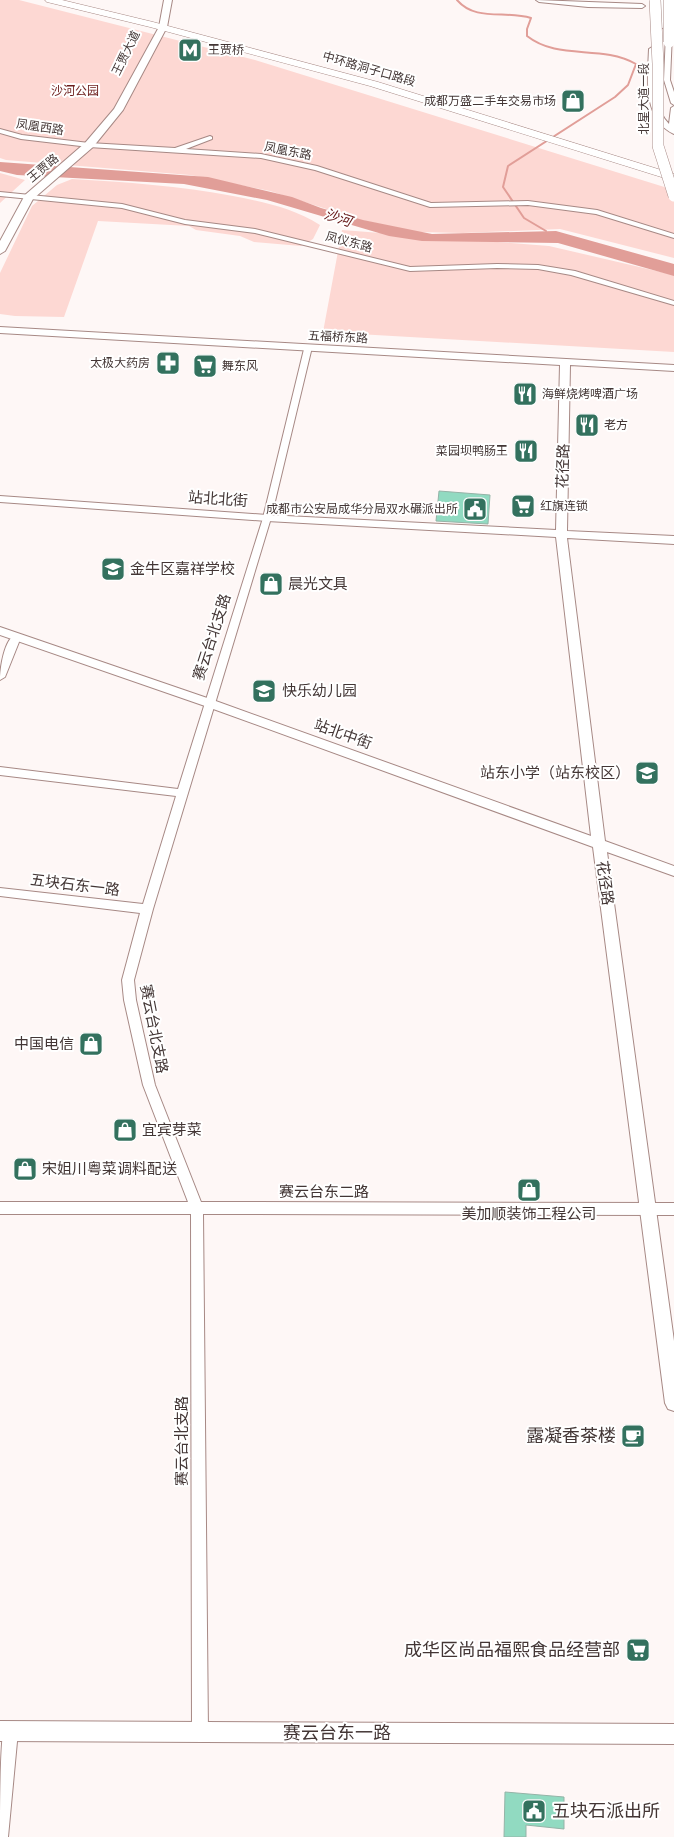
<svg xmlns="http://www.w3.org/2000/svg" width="674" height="1837" font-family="'Fira Sans','Noto Sans SC',sans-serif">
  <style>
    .green { fill: #fdd8d3 }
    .water { fill: #e19e98 }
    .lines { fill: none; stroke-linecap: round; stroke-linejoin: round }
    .stream { stroke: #e19e98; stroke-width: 2 }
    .building { fill: #91dac1; stroke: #94b3a7 }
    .minor-casing { stroke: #a78985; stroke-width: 2 }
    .tertiary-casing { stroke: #a78985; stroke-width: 2 }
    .secondary-casing { stroke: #a78985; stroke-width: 2 }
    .primary-casing { stroke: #a78985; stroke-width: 1 }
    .minor { fill: #fff; fill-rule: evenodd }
    .tertiary { fill: #fff; fill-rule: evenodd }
    .secondary { fill: #fff; fill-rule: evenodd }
    .primary { fill: #fff; fill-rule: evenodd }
    .trunk-bridge-casing { stroke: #a78985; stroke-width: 12; stroke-linecap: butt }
    .trunk-bridge { stroke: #fff; stroke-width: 11 }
    .labels { text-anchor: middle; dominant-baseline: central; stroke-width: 4; stroke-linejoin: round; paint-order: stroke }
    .far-poi-label { font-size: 12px; fill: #433635; stroke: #fff; text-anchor: start }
    .far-street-label { font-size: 12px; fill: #433635; stroke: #fff }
    .far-park-label { font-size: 12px; fill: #6c1e1c; stroke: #fff }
    .far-water-label { font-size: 14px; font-style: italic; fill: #631515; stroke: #fff }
    .street-label { font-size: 15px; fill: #433635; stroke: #fff }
    .poi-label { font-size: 15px; fill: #433635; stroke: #fff; text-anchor: start }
    .near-poi-label { font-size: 18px; fill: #433635; stroke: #fff; text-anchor: end }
    .near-street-label { font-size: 18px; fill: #433635; stroke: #fff }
  </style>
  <rect width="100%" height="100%" fill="#fef7f6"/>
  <path class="green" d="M0 0H19L255 60 674 190V258L560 229 463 233 418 232 361 220 270 191 190 175 6 160 0 158Z
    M0 173 25 180 0 203Z
    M72 179C126 182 180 186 233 196 264 202 293 208 320 225L313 239 301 246 254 242 240 236 196 230 189 226 98 221 64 317 15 316 0 314V273L32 206 57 185Z
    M342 230 549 246 674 275V352L323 332Z"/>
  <path class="water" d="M0 162 208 177 292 197 321 208 363 220 432 234 556 231 674 264V276L558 243 422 241 389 236 267 200 184 184 17 175 0 171Z"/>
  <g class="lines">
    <path class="stream" d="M457 0C476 22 505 10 531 18L527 29V36C559 61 600 44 636 64L628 85 615 97 508 166 503 187 524 218 546 231"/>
  </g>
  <path class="building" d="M439 491 490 495 488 524 436 521Z
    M505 1792 564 1797V1829L526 1825V1837H504Z"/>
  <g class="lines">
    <g class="minor-casing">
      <path id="minor" d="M536 0 642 4 645 6 642 8 588 7 539 2Z
        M658 0H664V27L661 29 658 27Z
        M669 31 672 33 670 80 674 92V105L671 103 664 80 666 33Z
        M652 47 655 49C655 75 650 104 669 124L671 108 674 106V134C642 119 648 77 649 49Z
        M0 129 22 135 89 143 175 148 210 136 212 137V139L186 149 261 154 317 166 431 203 528 201 597 210 674 234V238L596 214 528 205 430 207 315 170 261 158 89 147 21 139 0 133Z
        M0 192 122 204 185 220 255 229 410 267 497 264 538 265 575 271 674 301V305L571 275 538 269 497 268 410 271 255 233 185 224 122 208 0 196Z
        M305 345 312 347 271 518 153 909 134 980 136 1000 155 1085 201 1202 674 1203V1215L203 1214 208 1732 206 1738 200 1740 194 1738 192 1732 191 1214H0V1202H188L143 1085 124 1000 122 980 140 913 0 896V888L143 904 176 796 0 775V767L178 789 263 518Z
        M16 634 21 637 5 677 0 680C0 669 4 639 16 634Z
        M10 1723 16 1725 18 1731 8 1837H0C0 1810 0 1748 4 1725Z"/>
    </g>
    <g class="tertiary-casing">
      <path id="tertiary" d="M0 327 674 365V371L570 365 567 531 674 536V544L567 538 605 841 674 866V876L607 852 674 1341V1411L668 1409 665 1403 593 847 205 706 0 635V627L213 700 591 836 556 537 267 521 0 502V496L267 515 556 530 560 365 0 333Z
        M0 1721 674 1724V1744L0 1741Z"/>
    </g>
    <g class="secondary-casing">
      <path id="secondary" d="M164 0H172L167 27 123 110 93 147 33 199 5 251 0 254V241L25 195 85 143 114 109 159 27Z"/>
    </g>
    <g class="primary-casing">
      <path id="primary" d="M45 0H62L153 22 378 82 674 174V181L370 86 150 27 47 2Z"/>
    </g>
    <use href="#minor" class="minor"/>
    <use href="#tertiary" class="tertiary"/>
    <use href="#secondary" class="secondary"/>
    <use href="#primary" class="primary"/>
    <g class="trunk-bridge-casing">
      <path id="trunk-bridge" d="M655 0 658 64V146L674 196
        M669 0V42"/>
    </g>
    <use href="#trunk-bridge" class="trunk-bridge"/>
  </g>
  <defs>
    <g id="metro-square" transform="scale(1.25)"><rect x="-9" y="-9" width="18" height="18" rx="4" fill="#33715e" stroke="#fff"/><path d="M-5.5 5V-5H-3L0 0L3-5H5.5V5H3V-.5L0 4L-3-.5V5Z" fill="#fff"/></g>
    <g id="shop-square" transform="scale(1.25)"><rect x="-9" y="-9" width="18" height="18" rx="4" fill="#33715e" stroke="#fff"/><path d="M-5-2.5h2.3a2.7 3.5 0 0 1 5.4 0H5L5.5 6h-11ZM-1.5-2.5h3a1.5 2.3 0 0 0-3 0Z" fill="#fff"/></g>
    <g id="pharmacy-square" transform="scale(1.25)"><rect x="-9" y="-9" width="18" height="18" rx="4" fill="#33715e" stroke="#fff"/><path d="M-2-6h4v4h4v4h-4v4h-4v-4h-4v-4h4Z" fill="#fff"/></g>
    <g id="supermarket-square" transform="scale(1.25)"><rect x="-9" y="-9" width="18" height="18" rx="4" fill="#33715e" stroke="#fff"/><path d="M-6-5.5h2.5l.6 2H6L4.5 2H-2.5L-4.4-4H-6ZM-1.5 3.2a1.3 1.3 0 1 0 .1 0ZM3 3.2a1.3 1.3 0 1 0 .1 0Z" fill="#fff"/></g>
    <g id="restaurant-square" transform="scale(1.25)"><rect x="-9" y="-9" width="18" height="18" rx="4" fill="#33715e" stroke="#fff"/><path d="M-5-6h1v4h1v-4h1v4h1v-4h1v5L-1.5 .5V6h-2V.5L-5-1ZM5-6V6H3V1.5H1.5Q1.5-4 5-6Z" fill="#fff"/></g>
    <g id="civic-square" transform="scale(1.25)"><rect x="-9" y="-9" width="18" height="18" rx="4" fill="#33715e" stroke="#fff"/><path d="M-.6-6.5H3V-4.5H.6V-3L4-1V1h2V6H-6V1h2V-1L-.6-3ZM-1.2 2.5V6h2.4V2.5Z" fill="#fff"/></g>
    <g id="school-square" transform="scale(1.25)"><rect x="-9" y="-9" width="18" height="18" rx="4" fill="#33715e" stroke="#fff"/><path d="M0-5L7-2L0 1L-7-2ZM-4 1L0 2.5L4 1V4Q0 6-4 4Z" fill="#fff"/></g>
    <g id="cafe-square" transform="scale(1.25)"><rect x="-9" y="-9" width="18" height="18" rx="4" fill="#33715e" stroke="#fff"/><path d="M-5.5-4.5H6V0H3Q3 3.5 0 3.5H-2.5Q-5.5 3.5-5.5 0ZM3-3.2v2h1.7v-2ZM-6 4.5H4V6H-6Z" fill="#fff"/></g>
  </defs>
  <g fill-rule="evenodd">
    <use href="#metro-square" x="190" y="50"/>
    <use href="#shop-square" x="573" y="101"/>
    <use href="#pharmacy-square" x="168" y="363"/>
    <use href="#supermarket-square" x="205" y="366"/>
    <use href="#restaurant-square" x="525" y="394"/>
    <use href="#restaurant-square" x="587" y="425"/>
    <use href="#restaurant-square" x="526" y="451"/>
    <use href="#supermarket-square" x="523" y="506"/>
    <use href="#civic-square" x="475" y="509"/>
    <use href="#school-square" x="113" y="569"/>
    <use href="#shop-square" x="271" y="584"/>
    <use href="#school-square" x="264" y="691"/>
    <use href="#school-square" x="647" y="773"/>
    <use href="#shop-square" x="91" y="1044"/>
    <use href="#shop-square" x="125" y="1130"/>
    <use href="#shop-square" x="25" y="1169"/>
    <use href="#shop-square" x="529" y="1190"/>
    <use href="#cafe-square" x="633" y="1436"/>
    <use href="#supermarket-square" x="638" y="1650"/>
    <use href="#civic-square" x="534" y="1811"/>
  </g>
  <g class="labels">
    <g class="far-poi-label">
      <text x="208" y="50">王贾桥</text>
      <text x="556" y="101" text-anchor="end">成都万盛二手车交易市场</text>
      <text x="150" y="363" text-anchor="end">太极大药房</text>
      <text x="222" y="366">舞东风</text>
      <text x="542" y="394">海鲜烧烤啤酒广场</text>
      <text x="604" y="425">老方</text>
      <text x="508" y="451" text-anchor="end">菜园坝鸭肠王</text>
      <text x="540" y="506">红旗连锁</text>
      <text x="458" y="509" text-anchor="end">成都市公安局成华分局双水碾派出所</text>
    </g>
    <g class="far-street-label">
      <text transform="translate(126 53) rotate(-64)">王贾大道</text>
      <text transform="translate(369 69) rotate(16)">中环路洞子口路段</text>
      <text transform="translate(644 99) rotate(-90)">北星大道一段</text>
      <text transform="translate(40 127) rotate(8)">凤凰西路</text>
      <text transform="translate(288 151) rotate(11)">凤凰东路</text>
      <text transform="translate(43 168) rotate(-40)">王贾路</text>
      <text transform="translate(349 242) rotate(15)">凤仪东路</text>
      <text transform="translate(338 337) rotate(3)">五福桥东路</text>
    </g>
    <g class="far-park-label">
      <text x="75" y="91">沙河公园</text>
    </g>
    <g class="far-water-label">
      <text transform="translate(338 218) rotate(18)">沙河</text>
    </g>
    <g class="street-label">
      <text transform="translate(563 466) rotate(-88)">花径路</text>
      <text transform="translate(218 499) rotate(4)">站北北街</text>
      <text transform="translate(212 637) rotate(-72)">赛云台北支路</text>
      <text transform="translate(343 734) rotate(20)">站北中街</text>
      <text transform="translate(605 883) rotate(82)">花径路</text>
      <text transform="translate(75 885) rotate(7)">五块石东一路</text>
      <text transform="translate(154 1029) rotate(79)">赛云台北支路</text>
      <text x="324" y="1192">赛云台东二路</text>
      <text transform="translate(182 1441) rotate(-90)">赛云台北支路</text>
    </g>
    <g class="poi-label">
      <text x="130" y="569">金牛区嘉祥学校</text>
      <text x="288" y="584">晨光文具</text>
      <text x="282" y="691">快乐幼儿园</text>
      <text x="630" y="773" text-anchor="end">站东小学（站东校区）</text>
      <text x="74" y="1044" text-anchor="end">中国电信</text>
      <text x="142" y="1130">宜宾芽菜</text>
      <text x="42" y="1169">宋姐川粤菜调料配送</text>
      <text x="529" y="1214" text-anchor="middle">美加顺装饰工程公司</text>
    </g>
    <g class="near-poi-label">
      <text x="616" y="1436">露凝香茶楼</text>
      <text x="620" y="1650">成华区尚品福熙食品经营部</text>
      <text x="552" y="1811" text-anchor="start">五块石派出所</text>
    </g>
    <g class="near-street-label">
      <text x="337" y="1733">赛云台东一路</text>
    </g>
  </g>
</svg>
